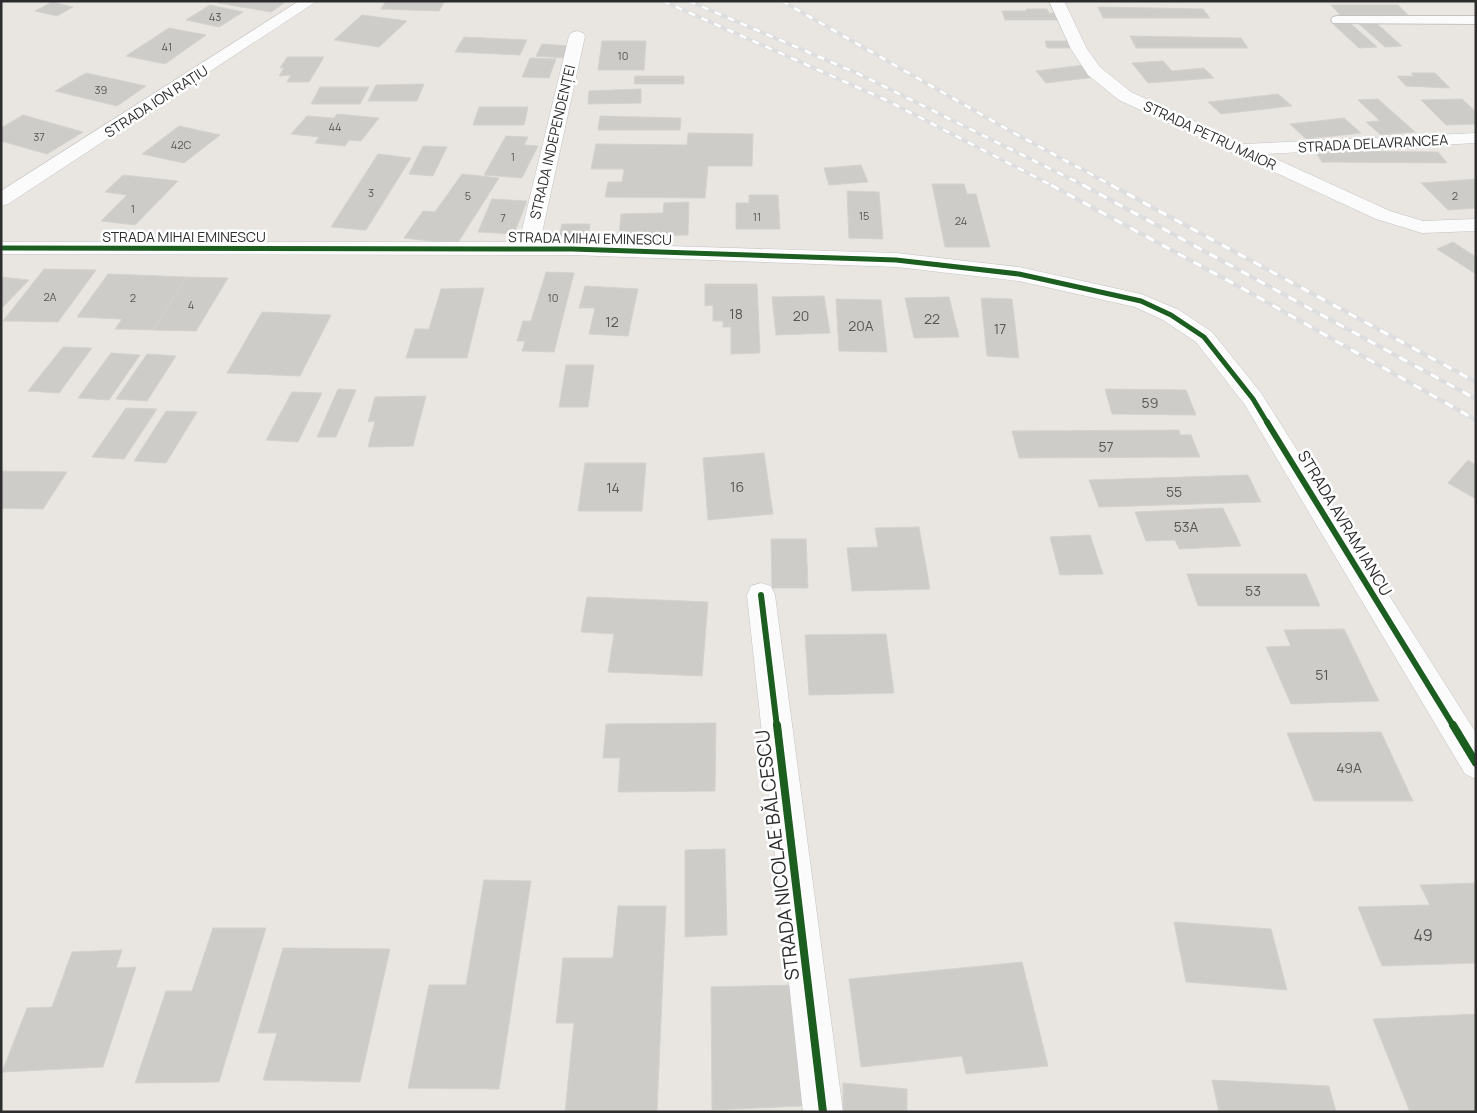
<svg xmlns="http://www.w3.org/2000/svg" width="1477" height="1113" font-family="Manrope,sans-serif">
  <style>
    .building { fill: #ceccc9; stroke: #d4d2ce }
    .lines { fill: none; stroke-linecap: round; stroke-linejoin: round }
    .service-casing { stroke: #c4c3c2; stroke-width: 2 }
    .minor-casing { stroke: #c4c3c2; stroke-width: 1 }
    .service { fill: #fcfbfb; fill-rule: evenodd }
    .minor { fill: #fcfbfb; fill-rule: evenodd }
    .rail-far1-casing { stroke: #dededf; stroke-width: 4 }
    .rail-casing { stroke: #dededf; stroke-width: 4.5 }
    .rail-far1 { stroke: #fff; stroke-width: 2.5; stroke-dasharray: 7; stroke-linecap: butt }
    .rail { stroke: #fff; stroke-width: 3; stroke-dasharray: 9; stroke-linecap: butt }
    .cycleway-far2-casing { stroke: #fff; stroke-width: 8 }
    .cycleway-far1-casing { stroke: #fff; stroke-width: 9 }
    .cycleway-casing { stroke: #fff; stroke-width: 11 }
    .cycleway-far2 { stroke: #1b5e20; stroke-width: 5 }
    .cycleway-far1 { stroke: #1b5e20; stroke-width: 6 }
    .cycleway { stroke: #1b5e20; stroke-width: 8 }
    .labels { text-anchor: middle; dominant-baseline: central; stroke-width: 5; stroke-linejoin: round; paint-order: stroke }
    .far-number-label { font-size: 11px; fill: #565655 }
    .far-street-label { font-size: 14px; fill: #2c2c2c; stroke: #fff }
    .number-label { font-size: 14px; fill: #565655 }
    .street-label { font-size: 16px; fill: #2c2c2c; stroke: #fff }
    .near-number-label { font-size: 16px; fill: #565655 }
    .near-street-label { font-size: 19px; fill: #2c2c2c; stroke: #fff }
  </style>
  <rect width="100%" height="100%" fill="#e9e6e2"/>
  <path class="building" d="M220 1H287L271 12 218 3Z
    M386 1H445L439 11 381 9Z
    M52 2 73 7 57 16 35 11Z
    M210 5 243 12 219 27 186 20Z
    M1331 5H1398L1409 16H1341Z
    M1098 7 1203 9 1210 18H1103Z
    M1026 9H1047L1049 13H1060L1063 20H1005L1002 11H1027Z
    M362 15 407 21 379 47 334 40Z
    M1375 22 1402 46 1385 47 1358 23Z
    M1350 23 1377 47 1359 48 1333 24Z
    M169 28 206 35 165 64 126 56Z
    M1130 36 1241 38 1248 48H1136Z
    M464 37 527 40 520 55 455 52Z
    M602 41H646L644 70H598Z
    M1045 41H1071L1074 48H1047Z
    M542 44 570 46 564 58 536 56Z
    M287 57H324L309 82H287L291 75 279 76 284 68H280Z
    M530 58 556 59 549 78 522 77Z
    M1163 61 1172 71 1204 68 1214 78 1148 83 1132 63Z
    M1085 65 1096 77 1046 83 1036 71Z
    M86 73 146 86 117 106 55 91Z
    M1411 73H1435L1450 88 1406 86 1397 76H1414Z
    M635 76H684V84H634Z
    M424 84 417 101H368L376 85Z
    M320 87H369L360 104H311Z
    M641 89V103L588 104 589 91Z
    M1278 94 1292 106 1221 114 1208 102Z
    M1378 99 1415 132 1381 135 1366 122 1380 121 1358 100Z
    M1462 99 1476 112V124L1446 125 1421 100Z
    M479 107H528L524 125H473Z
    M337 114 379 118 361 141 349 140 345 146 315 143 319 137 291 134 307 116 334 118Z
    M23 115 83 132 47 154 1 141V128Z
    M600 116 681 118 680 130H598Z
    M1344 118 1361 133 1306 139 1290 124Z
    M179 126 220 135 184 163 142 154Z
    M688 133 753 134 752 166H708L705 198 605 197 608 182H622L624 169H591L596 144 687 145Z
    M506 136 528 137 524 145 538 146 522 178 484 175Z
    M423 146 447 147 433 176 409 174Z
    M1315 151 1438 152 1447 163 1322 162Z
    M378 154 411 158 366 230 331 227Z
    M861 165 868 182 829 185 824 168Z
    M462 174 499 178 457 244 404 238 423 211 435 212Z
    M123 175 178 181 135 225 101 221 127 195 105 192Z
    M1476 179V208L1448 210 1421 183Z
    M932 184H964L967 194H976L990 247H945Z
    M847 191 879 192 883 239 849 238Z
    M749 195H778L780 229H736V203H749Z
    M492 199 527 201 514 234 478 232Z
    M689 202 688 235 619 236 621 214 663 213 664 203Z
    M562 224H590L588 236H559Z
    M1453 242 1476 257V274L1437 249Z
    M44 269 96 270 58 322 3 321Z
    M546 272 574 273 554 352 522 351 525 341H517L523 321H531Z
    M108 274 187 277 153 330 115 329 122 319 77 317Z
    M1 277 29 280 1 309Z
    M187 277 228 278 196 331 153 330Z
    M705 284H757L760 353 731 354V327H723V321H713V305L705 306Z
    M585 286 638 289 628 336 589 334 595 308H579Z
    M484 288 467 358H406L415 329H429L441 289Z
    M824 296 830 333 776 335 772 297Z
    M949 297 959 337 914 338 905 298Z
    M981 298 1012 299 1019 358 987 356Z
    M836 299 881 300 887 352 839 351Z
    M262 312 331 315 300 376 227 373Z
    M63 347 92 348 59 393 28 391Z
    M111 353 140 355 109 400 78 398Z
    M147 354 176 356 147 401 116 399Z
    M566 365H594L588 407H559Z
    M338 389 356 390 336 437H317Z
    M1105 389 1186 390 1196 415 1112 414Z
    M292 392 322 393 298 442 266 440Z
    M426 396 413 446 368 447 375 421 368 422 375 397Z
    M126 408 157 409 124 459 92 457Z
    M166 411 197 412 166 463 134 461Z
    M1179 430 1180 435H1191L1200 457 1019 458 1012 431Z
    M764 453 773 514 708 520 703 458Z
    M1468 460 1476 465V499L1448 483Z
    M585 463H646L642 511H578Z
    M1 471 67 472 43 509 1 508Z
    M1248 475 1261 502 1099 507 1089 480Z
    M1223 508 1241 546 1179 549 1175 540 1146 541 1135 512Z
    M919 527 930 589 852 591 847 548 878 547 875 528Z
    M1090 535 1103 574 1060 575 1050 537Z
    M771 539H806L808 588H772Z
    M1187 574H1306L1320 606H1198Z
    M587 597 708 602 702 676 608 672 614 634 581 632Z
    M1344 629 1379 701 1291 704 1266 647 1291 646 1284 630Z
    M886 634 894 693 809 695 805 635Z
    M716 723 715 791 618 792 620 758H603L606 724Z
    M1381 732 1413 801H1314L1287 733Z
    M725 849 727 935 685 937V850Z
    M484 880 531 881 499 1089 408 1088 429 985H466Z
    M1476 883V963L1382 966 1358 907 1430 905 1420 885Z
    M618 906H666L657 1112H565L574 1023H556L563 958H613Z
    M1174 922 1271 929 1287 990 1186 982Z
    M213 928H266L219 1082 135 1083 166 991H192Z
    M283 948 390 949 360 1082 263 1080 277 1033H258Z
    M122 950 116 968 136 967 103 1067 2 1072 27 1008 52 1007 72 952Z
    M1022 962 1048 1066 966 1074 962 1056 861 1067 849 979Z
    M796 985 803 1106 712 1110 711 987Z
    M1476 1014V1112H1410L1373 1019Z
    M1212 1080 1329 1086 1336 1112H1219Z
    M843 1083 907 1089V1112H843Z"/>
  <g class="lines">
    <g class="service-casing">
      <path id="service" d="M1337 16H1476V24L1333 23 1331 20 1333 17Z"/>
    </g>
    <g class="minor-casing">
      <path id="minor" d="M299 1H317L8 204 1 206V191Z
        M1049 1H1064L1087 49 1100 67 1131 92 1244 144 1476 133V143L1265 154 1390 211 1423 221 1476 219V231L1422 233 1376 219 1119 100 1088 75 1071 49Z
        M577 31 583 33 585 36 540 242 896 253 1019 267 1141 294 1179 310 1212 332 1261 393 1476 733V779L1465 774 1245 405 1196 342 1163 320 1135 307 1019 281 896 267 572 255 1 254V242H519L569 36 571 33Z
        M761 583 771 586 775 595 843 1112H803L747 595 751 586Z"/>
    </g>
    <use href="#service" class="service"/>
    <use href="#minor" class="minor"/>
    <g class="rail-far1-casing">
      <path id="rail-far1" d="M663 1 886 100 1053 186
        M689 1 859 74 1085 186
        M782 1 1014 133 1113 186"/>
    </g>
    <g class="rail-casing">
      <path id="rail" d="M1051 185 1249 292 1476 420
        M1083 185 1476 399
        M1111 185 1476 382"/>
    </g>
    <use href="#rail-far1" class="rail-far1"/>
    <use href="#rail" class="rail"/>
    <g class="cycleway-far2-casing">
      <path id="cycleway-far2" d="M1 248 572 249 896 260 1019 274 1141 301 1171 315 1204 337 1253 399 1268 424"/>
    </g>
    <g class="cycleway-far1-casing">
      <path id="cycleway-far1" d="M1267 422 1454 727
        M761 595 777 727"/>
    </g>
    <g class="cycleway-casing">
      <path id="cycleway" d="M777 725 823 1112
        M1453 725 1476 763"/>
    </g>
    <use href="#cycleway-far2" class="cycleway-far2"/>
    <use href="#cycleway-far1" class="cycleway-far1"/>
    <use href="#cycleway" class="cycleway"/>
  </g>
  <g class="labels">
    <g class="far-number-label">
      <text x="215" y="16">43</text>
      <text x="167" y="46">41</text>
      <text x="623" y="55">10</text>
      <text x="101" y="89">39</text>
      <text x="335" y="126">44</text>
      <text x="39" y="136">37</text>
      <text x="181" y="144">42C</text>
      <text x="513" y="156">1</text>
      <text x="371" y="192">3</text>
      <text x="468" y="195">5</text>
      <text x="1455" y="195">2</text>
      <text x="133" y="208">1</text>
      <text x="864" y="215">15</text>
      <text x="757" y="216">11</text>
      <text x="503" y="217">7</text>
      <text x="961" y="220">24</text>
      <text x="50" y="296">2A</text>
      <text x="133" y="297">2</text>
      <text x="553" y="297">10</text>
      <text x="191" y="304">4</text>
    </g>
    <g class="far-street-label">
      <text transform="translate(156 101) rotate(-33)">STRADA ION RAȚIU</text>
      <text transform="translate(1210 135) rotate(25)">STRADA PETRU MAIOR</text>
      <text transform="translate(552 142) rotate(-77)">STRADA INDEPENDENȚEI</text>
      <text transform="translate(1373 143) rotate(-3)">STRADA DELAVRANCEA</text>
      <text x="184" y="236">STRADA MIHAI EMINESCU</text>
      <text transform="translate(590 238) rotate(1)">STRADA MIHAI EMINESCU</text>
    </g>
    <g class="number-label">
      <text x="736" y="313">18</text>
      <text x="801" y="315">20</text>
      <text x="932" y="318">22</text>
      <text x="612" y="321">12</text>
      <text x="861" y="325">20A</text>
      <text x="1000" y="328">17</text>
      <text x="1150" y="402">59</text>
      <text x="1106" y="446">57</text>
      <text x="737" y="486">16</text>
      <text x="613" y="487">14</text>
      <text x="1174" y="491">55</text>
      <text x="1186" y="526">53A</text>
      <text x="1253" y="590">53</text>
      <text x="1322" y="674">51</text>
      <text x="1349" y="767">49A</text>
    </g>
    <g class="street-label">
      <text transform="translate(1345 523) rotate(59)">STRADA AVRAM IANCU</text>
    </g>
    <g class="near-number-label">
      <text x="1423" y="935">49</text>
    </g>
    <g class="near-street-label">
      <text transform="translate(777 855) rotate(-97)">STRADA NICOLAE BĂLCESCU</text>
    </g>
  </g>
  <rect width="1477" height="1113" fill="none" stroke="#2c2c2c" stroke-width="5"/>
</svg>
